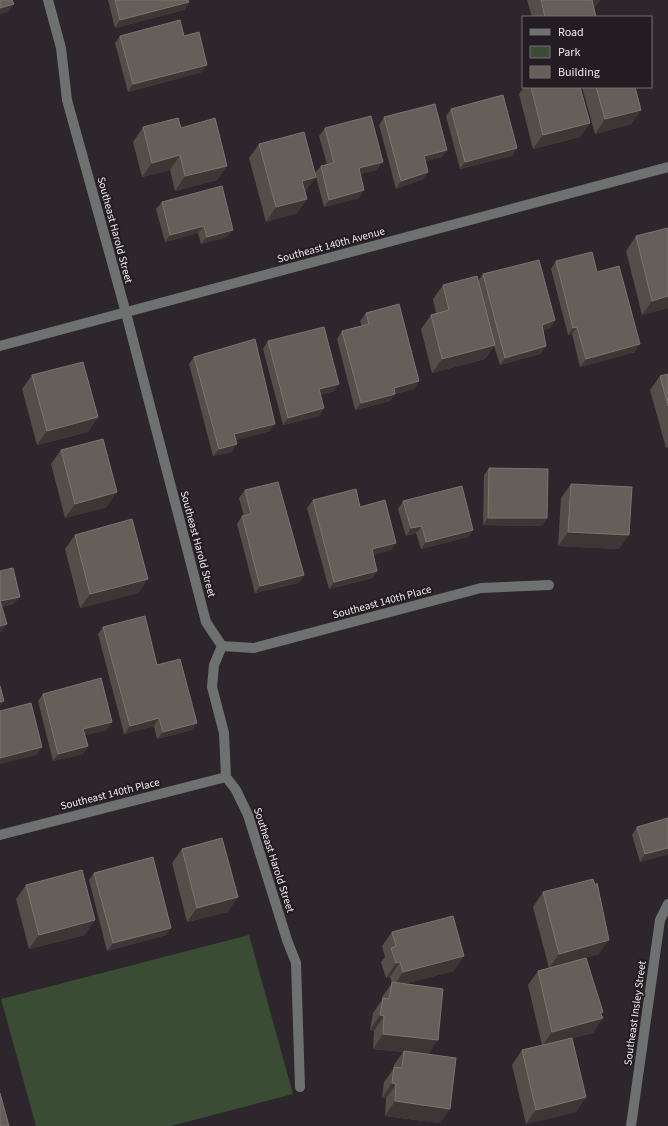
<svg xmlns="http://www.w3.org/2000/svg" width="668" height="1126" font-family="'Source Sans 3',sans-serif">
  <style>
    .green { fill: #3a4c33 }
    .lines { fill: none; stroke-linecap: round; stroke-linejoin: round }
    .minor { stroke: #6d7270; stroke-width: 10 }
    .wall { fill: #554d47 }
    .shaded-wall { fill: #3e3635 }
    .building { fill: #655e59; stroke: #7b7470 }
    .labels { text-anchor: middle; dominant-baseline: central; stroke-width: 4; stroke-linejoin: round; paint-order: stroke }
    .street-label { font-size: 11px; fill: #efebef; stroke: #231c23 }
  </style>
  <rect width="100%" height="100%" fill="#2d262d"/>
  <path class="green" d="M249 935 293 1094 171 1126H36L1 999Z"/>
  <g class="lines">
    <path class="minor" d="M48 0 61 48 67 100 126 313 206 622 222 646
      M0 346 668 167
      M222 646 214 665 212 687 224 733 226 777 236 790 248 815 287 940 296 963 300 1087
      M222 646 254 648 481 588 549 585
      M0 835 226 777
      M631 1126 660 920 668 904"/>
  </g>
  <path class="wall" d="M108 0H188L189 2 184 10 115 28Z
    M527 0H600L594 8 596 17H532Z
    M120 36H184L202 72 128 92 115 43Z
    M524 87H580L590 123 580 137 533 149 519 94Z
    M582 87H635L641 110 631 124 595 134Z
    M451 109 517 148 512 156 460 169 446 116Z
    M384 117 447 150 442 157 425 161 428 172 423 179 396 189 379 125Z
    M143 127 181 128 227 166 217 180 175 191 170 170 142 177 133 142Z
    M325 128 377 170 360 174 359 198 324 207 315 173 321 166 327 164 319 136Z
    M259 144 316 177 305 191 307 199 297 213 266 222 249 158Z
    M162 202 227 237 201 244 198 233 165 242 156 209Z
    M668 228V308L642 315 626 251 636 236Z
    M556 261 635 352 580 367 572 334 568 335 551 269Z
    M483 274 555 320 550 328 543 330 546 346 540 354 500 365 494 346 485 359 432 373 421 329 431 315 436 313 433 299 443 285 478 281Z
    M366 313 419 381 414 389 395 394 390 401 355 410 337 339 342 331 362 326 360 321Z
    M268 341 334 391 320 395 324 408 319 416 283 425 263 349Z
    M194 357 270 431 236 440 232 452 213 456 189 364Z
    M668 374V447L666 448 650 390 660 376Z
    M32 375 98 417 88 432 37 445 22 389Z
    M61 450 107 507 65 518 51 464Z
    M489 468 547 518 542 526 483 525 484 475Z
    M571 484 619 549 558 546 561 498Z
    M245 490 304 575 298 583 255 593 237 524 242 516H244L239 498Z
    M313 500 360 507 396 543 391 550 373 555 377 571 372 578 329 589 307 508Z
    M403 501 473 530 468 537 421 549 416 533 406 536 398 509Z
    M75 535 148 579 138 593 80 608 65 549Z
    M103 627 157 665 192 730 157 739 154 726 124 734 98 634Z
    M43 694 107 730 85 735 88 746 83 754 53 761 38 701Z
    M668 818V854L640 862 632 835 637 827Z
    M182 849 228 912 187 922 172 863Z
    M94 873 171 928 166 935 107 951 89 880Z
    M26 885 85 935 29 949 16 899Z
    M543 892 599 954 558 965 603 1012 593 1033 572 1038 586 1097 576 1112 526 1124 512 1065 522 1050 542 1045 528 985 538 971 549 968 533 907Z
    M392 932 454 971 403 984 428 1054 440 1123 385 1116 386 1098H382L384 1082 394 1068V1065L403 1052 373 1049 374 1031 370 1030 373 1013 382 1000V997L392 983 390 977 386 978 381 962 385 957 382 946Z"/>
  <path class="shaded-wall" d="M590 0H600L594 8Z
    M189 2 184 10 115 28 120 20Z
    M14 4 8 12 0 14V8Z
    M207 65 202 72 128 92 133 84Z
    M641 110 631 124 595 134 605 119Z
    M590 123 580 137 533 149 543 135Z
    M517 148 512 156 460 169 465 162Z
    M447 150 442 157 419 163 424 156Z
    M180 155 170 170 142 177 152 163Z
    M383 162 377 170 354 176 359 168Z
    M227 166 217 180 175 191 185 176Z
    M428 172 423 179 396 189 401 181Z
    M316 177 306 191 292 195 302 181Z
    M364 190 359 198 324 207 329 200Z
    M307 199 297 213 266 222 276 207Z
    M204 226 198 233 165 242 170 235Z
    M233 230 227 237 201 244 207 237Z
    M668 296V308L642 315 652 301Z
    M555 320 550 328 537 332 542 325Z
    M577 327 572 334 568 335 573 328Z
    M640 344 635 352 580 367 586 359Z
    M495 345 485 359 432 373 442 359Z
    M546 346 540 354 500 365 505 358Z
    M419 381 414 389 389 395 394 388Z
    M339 384 334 391 313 397 319 389Z
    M395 394 390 401 355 410 361 403Z
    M324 408 319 416 283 425 288 418Z
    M98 417 88 432 37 445 47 431Z
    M275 424 270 431 229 442 234 434Z
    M237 444 232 452 213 456 219 449Z
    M117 492 107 507 65 518 75 504Z
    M488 518H547L542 526 483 525Z
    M422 526 416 533 406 536 411 528Z
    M473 530 468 537 421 549 426 542Z
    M568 532 629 535 619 549 558 546Z
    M396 543 391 550 366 557 372 549Z
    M377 571 372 578 329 589 334 582Z
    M304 575 298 583 255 593 260 586Z
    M148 579 138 593 80 608 90 594Z
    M20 597 14 604 0 608V601Z
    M7 624 1 632H0V626Z
    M4 701 0 707V702Z
    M159 718 154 726 124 734 130 726Z
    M112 722 107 730 78 737 83 729Z
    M197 723 192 730 157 739 163 732Z
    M88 746 83 754 53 761 58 754Z
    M42 747 37 755 0 764V758Z
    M668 848V854L640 862 645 854Z
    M238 897 228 912 187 922 197 908Z
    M95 920 85 935 29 949 39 935Z
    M171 928 166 935 107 951 113 943Z
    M609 940 599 954 549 968 559 954Z
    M464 956 454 971 393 987 403 972Z
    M400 962 390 977 386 978 396 963Z
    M603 1012 597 1020 603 1018 593 1033 542 1046 552 1032 600 1013Z
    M380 1015 384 1016 374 1031 370 1030Z
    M383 1034 438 1040 428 1055 404 1051 403 1052 373 1049Z
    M392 1083 396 1084 386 1098H382Z
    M586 1097 576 1112 526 1124 536 1110Z
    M395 1101 450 1109 440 1123 385 1116Z"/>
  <path class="building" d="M0 0H12L14 4 0 8Z
    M115 0H188L189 2 120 20Z
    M541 0H592L596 17H545Z
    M180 20 184 36 199 32 207 65 133 84 120 36Z
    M531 87H580L590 123 543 135Z
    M596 87H635L641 110 605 119Z
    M503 95 517 148 465 162 451 109Z
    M435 104 447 150 424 156 428 172 401 181 384 117Z
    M371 116 383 162 359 168 364 190 329 200 321 166 334 163 325 128Z
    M178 118 181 128 215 118 227 166 185 176 180 155 152 163 143 127Z
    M304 132 316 177 302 181 307 199 276 207 259 144Z
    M222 186 233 230 207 237 204 226 170 235 162 202Z
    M668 228V296L652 301 636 236Z
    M592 252 597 272 619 266 640 344 586 359 577 327 573 328 556 261Z
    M539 260 555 320 542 325 546 346 505 358 483 274Z
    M477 276 495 345 442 359 431 315 449 310 443 285Z
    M399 304 419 381 394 388 395 394 361 403 342 331 369 324 366 313Z
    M324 327 339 384 319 389 324 408 288 418 268 341Z
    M255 339 275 424 234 434 237 444 219 449 194 357Z
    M83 362 98 417 47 431 32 375Z
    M668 374V406L660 376Z
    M103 439 117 492 75 504 61 450Z
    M489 468 548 469 547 518H488Z
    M278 482 304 575 260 586 242 516 251 514 245 490Z
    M571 484 632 487 629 535 568 532Z
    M462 486 473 530 426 542 422 526 411 528 403 501Z
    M356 489 360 507 385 500 396 543 372 549 377 571 334 582 313 500Z
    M132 519 148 579 90 594 75 535Z
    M13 568 20 597 0 601 7 624 0 626V571Z
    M145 616 157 665 180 659 197 723 163 732 159 718 130 726 103 627Z
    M101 678 112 722 83 729 88 746 58 754 43 694Z
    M0 686 4 701 0 702Z
    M31 703 42 747 0 758V711Z
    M668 818V848L645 854 637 827Z
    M222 838 238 897 197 908 182 849Z
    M153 857 171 928 113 943 94 873Z
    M82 870 95 920 39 935 26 885Z
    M593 879 595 885 597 883 609 940 559 954 543 892Z
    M453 916 464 956 403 972 400 962 396 963 391 948 396 946 392 932Z
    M586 958 603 1012 600 1013 603 1018 552 1032 538 971Z
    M392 982 443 989 438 1040 383 1034 384 1016 380 1015 383 998 389 999Z
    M572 1038 586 1097 536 1110 522 1050Z
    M404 1051 456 1058 450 1109 395 1101 396 1084 392 1083 394 1067 402 1068Z
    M0 1093 9 1126H0Z"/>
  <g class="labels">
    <g class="street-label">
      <text transform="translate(115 230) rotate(75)">Southeast Harold Street</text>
      <text transform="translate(331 245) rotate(-15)">Southeast 140th Avenue</text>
      <text transform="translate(198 544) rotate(75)">Southeast Harold Street</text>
      <text transform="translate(382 602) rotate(-15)">Southeast 140th Place</text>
      <text transform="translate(110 794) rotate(-14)">Southeast 140th Place</text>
      <text transform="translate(274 860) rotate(72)">Southeast Harold Street</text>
      <text transform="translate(635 1013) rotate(-82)">Southeast Insley Street</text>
    </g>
  </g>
  <rect x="522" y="16" width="130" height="72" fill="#231c23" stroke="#756f75"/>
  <rect x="530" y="29" width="20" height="6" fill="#6d7270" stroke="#756f75"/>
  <text x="558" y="36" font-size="12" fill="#efebef">Road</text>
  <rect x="530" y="46" width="20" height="12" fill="#3a4c33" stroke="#756f75"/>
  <text x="558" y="56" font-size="12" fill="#efebef">Park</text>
  <rect x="530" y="66" width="20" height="12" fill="#655e59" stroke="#756f75"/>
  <text x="558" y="76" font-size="12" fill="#efebef">Building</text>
</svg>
